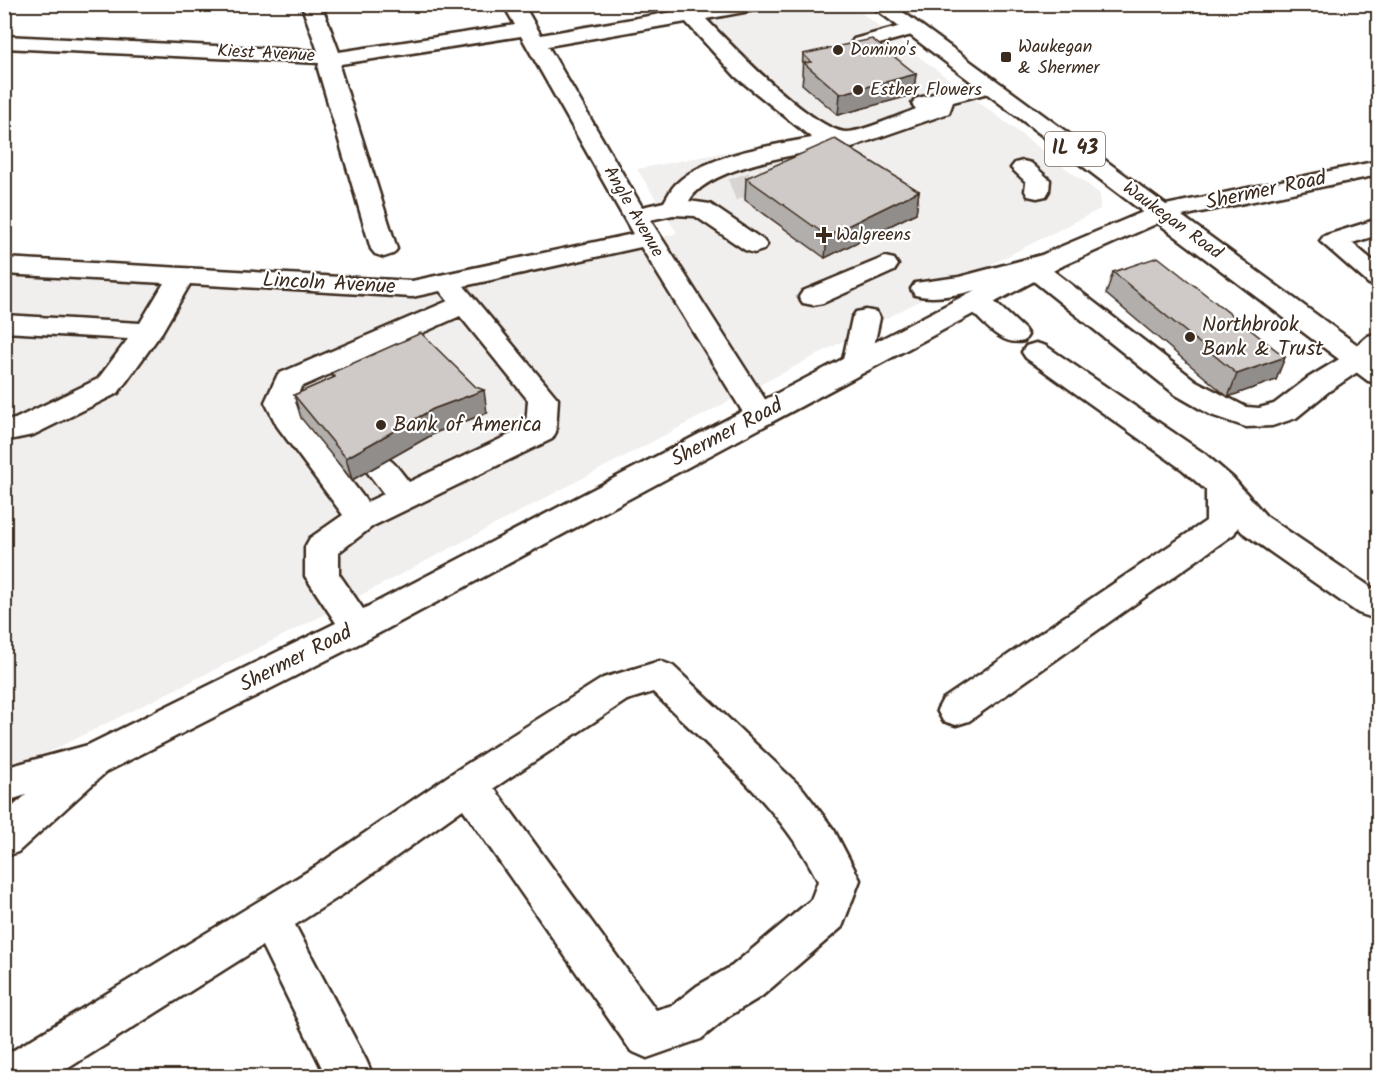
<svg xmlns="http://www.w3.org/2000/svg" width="1383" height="1081" font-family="Kalam,sans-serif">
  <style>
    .built { fill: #f1efee }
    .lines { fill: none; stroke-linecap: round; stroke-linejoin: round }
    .minor-tunnel { stroke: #d8d4d2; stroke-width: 22; stroke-dasharray: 22 11; stroke-linecap: butt }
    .minor-casing { stroke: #3b2a1e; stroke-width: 5 }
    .major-casing { stroke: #3b2a1e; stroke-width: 5 }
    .minor { fill: #fff; fill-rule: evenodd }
    .major { fill: #fff; fill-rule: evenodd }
    .wall { fill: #b2aeab; stroke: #3b2a1e; stroke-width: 1.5 }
    .shaded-wall { fill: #918d8b; stroke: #3b2a1e; stroke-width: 1.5 }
    .building { fill: #cfcac7; stroke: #3b2a1e; stroke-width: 1.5 }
    .poi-dot { fill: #3b2a1e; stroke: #fff; stroke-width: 2 }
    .labels { text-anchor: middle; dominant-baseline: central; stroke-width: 4.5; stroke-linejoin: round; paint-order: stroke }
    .far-poi-label { font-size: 18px; fill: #3b2a1e; stroke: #fff; text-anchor: start }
    .far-street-label { font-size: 18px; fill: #3b2a1e; stroke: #fff }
    .shield { fill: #fff; stroke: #766a62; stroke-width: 1.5 }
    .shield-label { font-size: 20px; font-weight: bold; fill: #3b2a1e }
    .street-label { font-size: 21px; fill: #3b2a1e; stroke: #fff }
    .poi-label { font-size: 21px; fill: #3b2a1e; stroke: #fff; text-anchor: start }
  </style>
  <rect width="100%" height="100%" fill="#fff"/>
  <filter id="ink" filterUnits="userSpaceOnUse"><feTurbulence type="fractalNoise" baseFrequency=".0167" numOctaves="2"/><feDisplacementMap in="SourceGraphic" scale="12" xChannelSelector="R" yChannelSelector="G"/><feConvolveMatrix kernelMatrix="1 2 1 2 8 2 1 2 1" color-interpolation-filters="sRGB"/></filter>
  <g filter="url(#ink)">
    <path class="built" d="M789 5H851L1100 194V209L923 299 312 621 5 774V274L396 295 533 275 677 233 637 169 810 136 693 20Z"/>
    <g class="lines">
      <path class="minor-tunnel" d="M732 190 764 178"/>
      <g class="minor-casing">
        <path id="minor" d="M301 4H321L339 52 515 25 503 4H523L541 35 717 4H765L762 8 755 10 706 19C730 44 814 132 847 132 862 132 900 115 916 109L912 104 915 99 988 79 996 81 999 86 996 91 953 102 949 113 860 144 840 154 832 156 824 154 821 150C787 156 707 169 689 201L710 204 763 240 767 245 763 250 754 253 745 250 695 216 673 215 650 220 775 415 771 422 760 425 749 422 641 247 464 286 558 399 556 432 552 439 373 526 339 552V574L376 628 370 638 358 642 346 638 305 576V547L310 538 343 515 277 426 265 402 278 374 448 301 440 291 412 297 190 284 162 332 118 393 33 435 4 441V421L15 419 98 379 128 339 4 332V315L140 323 164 283 4 274V258L412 281 633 234 521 36 341 64 340 69 397 249 393 254 384 257 375 254 371 249 318 69 319 63 4 48V36L318 51ZM686 22 736 77 812 138C773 145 706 155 677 183 671 188 668 196 664 202L642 207 548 46ZM460 316 528 400 526 427 409 482C396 466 389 451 367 457L362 465 384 494 367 502 301 415 295 402 301 387Z
          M912 23 919 25 922 29 919 33 861 49 854 47 851 43 854 39Z
          M1023 161 1031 163 1050 180 1049 191 1046 196 1037 198 1028 196 1025 191 1026 182 1011 168 1015 163Z
          M1378 219V235L1352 243 1378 265V286L1369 284 1320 241 1324 236Z
          M1053 252 1062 254 1066 260 1062 266 1051 269 1196 381 1246 407 1259 408 1274 404 1308 378 1346 355 1368 336 1378 333V358L1328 392 1296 418 1272 426 1246 427 1211 415 1176 395 1026 275C995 284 947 303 915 295L911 289 915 283 959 277Z
          M885 257 894 259 898 265 894 271 823 303 813 305 803 303 799 297 803 291Z
          M976 292 986 294 1024 329 1028 335 1024 341C1000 347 983 321 966 306L962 300 966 294Z
          M866 310 876 312 880 318 870 364 866 370 856 373 846 370 842 364 852 318 856 312Z
          M1036 343 1046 346 1205 454 1233 478 1266 516 1378 592V615L1370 617 1358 613 1242 532 1238 527 1234 534 969 721 956 725 943 721 937 710 943 699 1206 521V490L1183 470 1026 358 1022 352 1026 346Z
          M660 661 673 666 803 789 834 830 860 880 842 927 762 996 729 1016 701 1039 647 1058 631 1051 463 809 345 893 295 925 366 1060 373 1076H326L262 946 56 1076H4V1056L315 867 454 772 603 678ZM653 692C712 751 781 806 818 881L811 900 732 966 697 986 673 1005 656 1010 494 788 627 700Z"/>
      </g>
      <g class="major-casing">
        <path id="major" d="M869 4H892L1166 205 1378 161V175L1182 216 1378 360V383L1368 381 1158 223 1064 265 370 638 106 772 18 852 4 857V814L26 795 4 802V768L88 745 346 618 1046 253 1143 212Z"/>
      </g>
      <use href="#minor" class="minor"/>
      <use href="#major" class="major"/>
    </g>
    <path class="wall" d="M803 54 916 74 913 95 838 115 802 84 803 76 802 75Z
      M746 178 919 191 916 213 825 258 745 200Z
      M1113 272 1285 357 1276 380 1228 397 1106 294Z
      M331 373 487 413 437 432 352 480 301 418 294 395 333 378Z"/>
    <path class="shaded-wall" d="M916 74 913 95 838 115 840 94Z
      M919 191 916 213 825 258 827 236Z
      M1285 357 1276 380 1228 397 1237 374Z
      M484 390 487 413 437 432 352 480 346 458 433 409Z"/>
    <path class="building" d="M872 39 916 74 840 94 804 63 811 62 803 54Z
      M835 139 919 191 827 236 746 178Z
      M1158 257 1285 357 1237 374 1113 272Z
      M421 333 476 387 484 390 433 409 346 458 294 395 335 377 331 373Z"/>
  </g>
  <g class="poi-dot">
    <circle cx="838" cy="50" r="6"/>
    <rect x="1000" y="51" width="12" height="12" rx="3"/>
    <circle cx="858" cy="90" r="6"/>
    <path d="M821 226h6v6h6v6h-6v6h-6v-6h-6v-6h6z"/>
    <circle cx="1190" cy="337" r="6"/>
    <circle cx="381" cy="425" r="6"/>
  </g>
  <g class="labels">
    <g class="far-poi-label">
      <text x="1018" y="47">Waukegan<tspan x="1018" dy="21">&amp; Shermer</tspan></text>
      <text x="850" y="50">Domino's</text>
      <text x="870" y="90">Esther Flowers</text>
      <text x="836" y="235">Walgreens</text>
    </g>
    <g class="far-street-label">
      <text transform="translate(266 54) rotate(3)">Kiest Avenue</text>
      <text transform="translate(633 212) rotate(60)">Angle Avenue</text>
      <text transform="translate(1172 221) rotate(36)">Waukegan Road</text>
    </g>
    <rect class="shield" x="1045" y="132" width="60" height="34" rx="4.5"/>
    <g class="shield-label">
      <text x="1075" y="149">IL 43</text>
    </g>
    <g class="street-label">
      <text transform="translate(1266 191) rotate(-12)">Shermer Road</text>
      <text transform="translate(329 284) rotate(3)">Lincoln Avenue</text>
      <text transform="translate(727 433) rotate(-28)">Shermer Road</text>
      <text transform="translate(296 659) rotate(-27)">Shermer Road</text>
    </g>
    <g class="poi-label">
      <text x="1202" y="325">Northbrook<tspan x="1202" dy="24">Bank &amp; Trust</tspan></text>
      <text x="393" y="425">Bank of America</text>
    </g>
  </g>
  <rect width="1383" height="1081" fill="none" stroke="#fff" stroke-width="24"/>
  <rect x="12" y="12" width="1359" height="1057" fill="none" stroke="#3b2a1e" stroke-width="2" filter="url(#ink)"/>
</svg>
